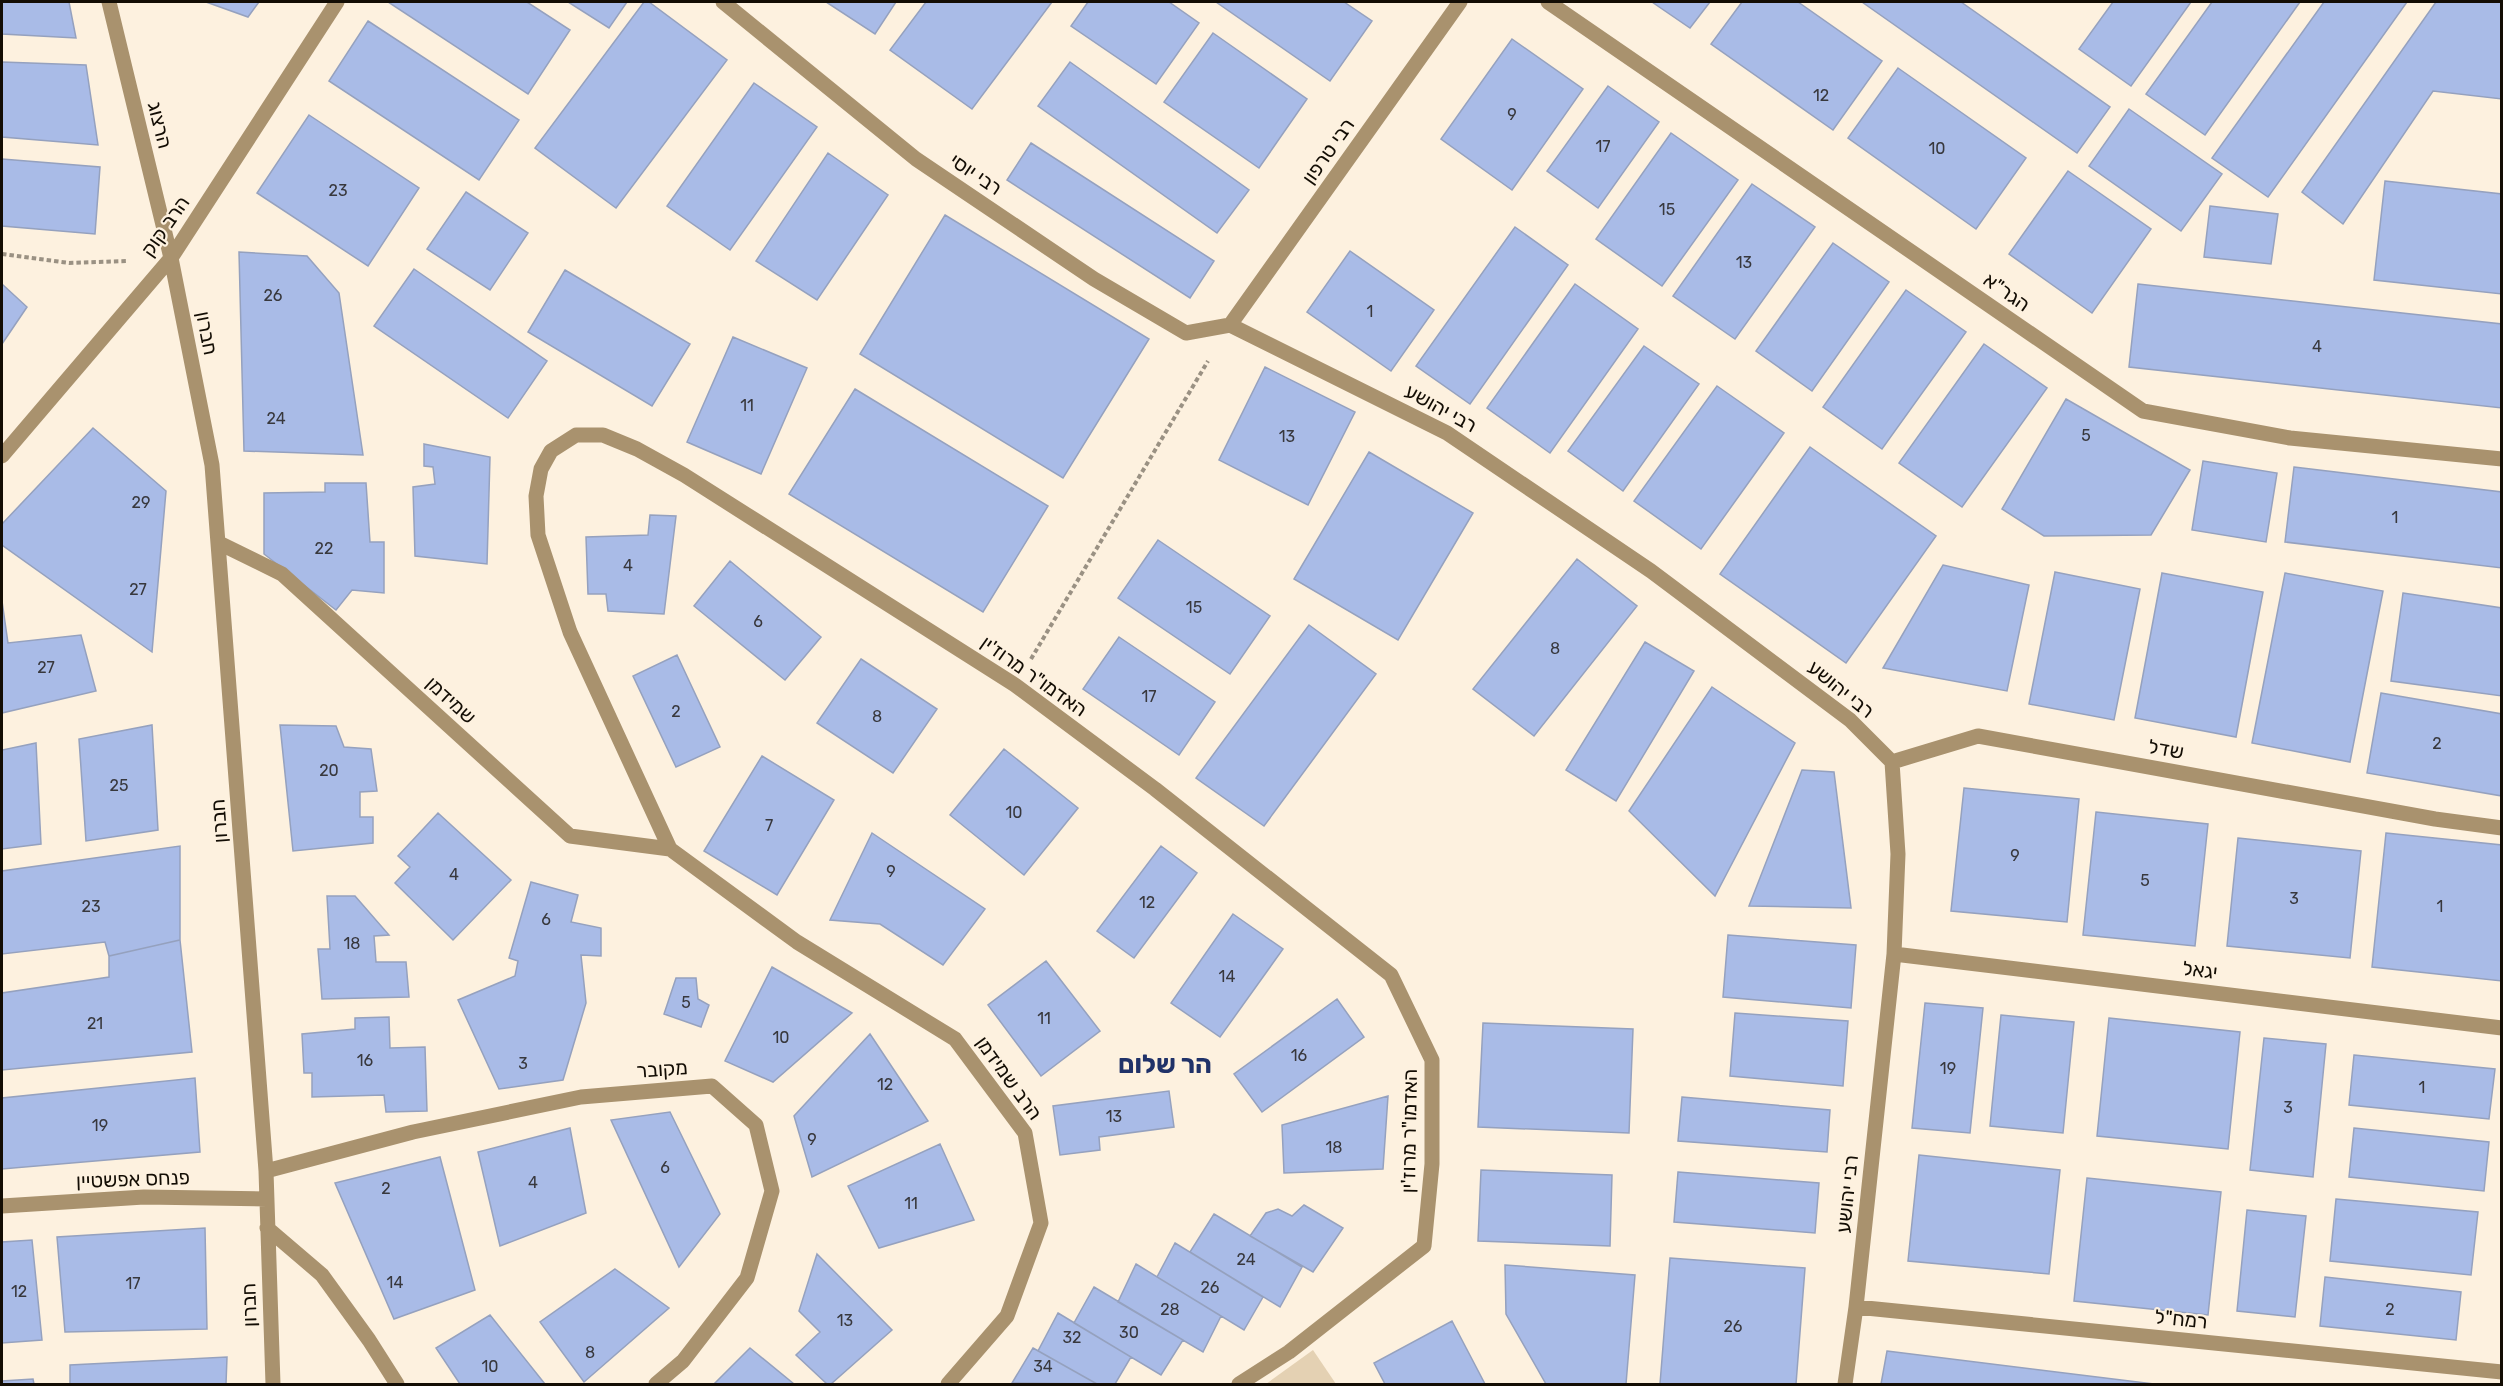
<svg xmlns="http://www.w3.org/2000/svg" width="2503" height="1386" font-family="Rubik,Heebo,sans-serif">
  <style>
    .green { fill: #e4d1b3 }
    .building { fill: #a9bbe7; stroke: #95a1be; stroke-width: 1.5 }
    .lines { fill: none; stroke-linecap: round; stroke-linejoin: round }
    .path { stroke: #9a9183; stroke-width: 4; stroke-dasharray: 4.5 3; stroke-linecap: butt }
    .street { stroke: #a9926e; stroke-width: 15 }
    .labels { text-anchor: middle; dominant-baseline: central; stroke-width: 4.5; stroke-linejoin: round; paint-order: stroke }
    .number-label { font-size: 16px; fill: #38383d }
    .street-label { font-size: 20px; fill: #130d04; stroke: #fdf1df }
    .district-label { font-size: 26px; font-weight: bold; fill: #203269; stroke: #fdf1df }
  </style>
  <rect width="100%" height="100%" fill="#fdf1df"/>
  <path class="green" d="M1313 1350 1336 1384H1266Z"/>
  <path class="building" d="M2 2H69L76 38 2 34Z
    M206 2H259L248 17Z
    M388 2H527L570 30 528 94Z
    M568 2H627L609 28Z
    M644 2H649L727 60 616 208 535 148Z
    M826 2H896L875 34Z
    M926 2H1052L972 109 890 50Z
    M1088 2H1169L1199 23 1156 84 1071 26Z
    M1216 2H1344L1372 21 1330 81Z
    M1652 2H1710L1690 28Z
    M1742 2H1798L1882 61 1833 130 1711 44Z
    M1862 2H1961L2110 107 2077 153Z
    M2113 2H2191L2131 86 2079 49Z
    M2212 2H2300L2205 135 2146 94Z
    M2324 2H2407L2268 197 2212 158Z
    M2436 2H2502V99L2433 91 2343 224 2302 192Z
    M368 21 519 120 479 180 329 81Z
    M1213 33 1307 99 1259 168 1164 102Z
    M1512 39 1583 89 1512 190 1441 139Z
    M2 62 86 65 98 145 2 137Z
    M1070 62 1249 190 1217 233 1038 106Z
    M1898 68 2026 158 1976 229 1848 138Z
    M754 83 817 127 730 250 667 206Z
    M1608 86 1659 122 1598 208 1547 171Z
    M2129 109 2222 174 2181 231 2089 166Z
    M309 115 419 188 368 266 257 193Z
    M1671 133 1738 180 1662 286 1596 239Z
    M1031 143 1214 261 1190 298 1007 180Z
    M828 153 888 195 817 300 756 261Z
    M2 159 100 167 95 234 2 226Z
    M2068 171 2151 229 2092 313 2009 254Z
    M2385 181 2502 194V294L2374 280Z
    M1752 184 1815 227 1735 339 1673 296Z
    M466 192 528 233 490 290 427 249Z
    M2210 206 2278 214 2271 264 2204 257Z
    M945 215 1149 339 1063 478 860 354Z
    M1515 227 1568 265 1470 404 1416 366Z
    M1833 243 1889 282 1812 391 1756 351Z
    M1350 251 1434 310 1391 371 1307 312Z
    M239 252 307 256 339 293 363 455 244 451Z
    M414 269 547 361 508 418 374 326Z
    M565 270 690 344 652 406 528 332Z
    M2 284 27 307 2 344Z
    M1575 284 1638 329 1550 453 1487 408Z
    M2138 284 2502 324V408L2129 367Z
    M1906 290 1966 332 1882 449 1823 407Z
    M733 337 807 368 761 474 687 442Z
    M1984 344 2047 388 1962 507 1899 463Z
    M1644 346 1699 384 1623 491 1568 451Z
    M1265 367 1355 412 1308 505 1219 460Z
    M1717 386 1784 433 1701 549 1634 501Z
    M855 389 1048 506 983 612 789 494Z
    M2066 399 2190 470 2151 535 2044 536 2002 509Z
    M93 428 166 491 152 652 2 545V524Z
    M424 444 490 457 487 564 415 556 413 487 435 484 433 467 424 466Z
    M1810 447 1936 536 1846 663 1720 574Z
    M1369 452 1473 513 1398 640 1294 579Z
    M2203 461 2277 473 2266 542 2192 530Z
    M2294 467 2502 492V568L2285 542Z
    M325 483H366L370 542H384V593L352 590 336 610 264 554V493L325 492Z
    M650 515 676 516 664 614 608 611 606 594H588L586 537 648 535Z
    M1158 540 1270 616 1230 674 1118 598Z
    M1577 559 1637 606 1534 736 1473 689Z
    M730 561 821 637 785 680 694 606Z
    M1943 565 2029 585 2007 691 1883 668Z
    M2055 572 2140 589 2114 720 2029 704Z
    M2162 573 2263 592 2236 737 2135 718Z
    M2285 573 2383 591 2350 762 2252 743Z
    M2403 593 2502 608V696L2391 681Z
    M2 601 8 643 81 635 96 691 2 713Z
    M1309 625 1376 674 1264 826 1196 778Z
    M1119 637 1215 702 1179 755 1083 689Z
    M1645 642 1694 671 1616 801 1566 770Z
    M677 655 720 747 676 767 633 676Z
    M861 659 937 709 893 773 817 723Z
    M1712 687 1795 743 1715 896 1629 811Z
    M2381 693 2502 714V796L2367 773Z
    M152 725 158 830 86 841 79 739Z
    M280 725 336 726 344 747 371 749 377 791 360 792V817H373V843L293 851Z
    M36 743 41 844 2 849V750Z
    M1004 749 1078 808 1024 875 950 815Z
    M762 756 834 800 777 895 704 851Z
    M1802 770 1834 772 1851 908 1749 906Z
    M1964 788 2079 799 2067 922 1951 911Z
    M2096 812 2208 824 2195 946 2083 935Z
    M438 813 511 880 453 940 395 883 410 867 398 856Z
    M872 833 985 909 943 965 880 924 830 920Z
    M2386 833 2502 845V981L2372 967Z
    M2238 838 2361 851 2350 958 2227 946Z
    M180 846V940L109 956 105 942 2 954V871Z
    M1161 846 1197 873 1134 958 1097 931Z
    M531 882 578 895 571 922 601 928V956L581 955 586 1003 563 1080 499 1089 458 1000 515 976 518 961 509 958Z
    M327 896H355L389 935 374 936 376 962H406L409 997 322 999 318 949H330Z
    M1233 914 1283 949 1220 1037 1171 1003Z
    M1728 935 1856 945 1851 1008 1723 997Z
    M180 940 192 1052 2 1070V993L109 977V956Z
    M1046 961 1100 1031 1041 1076 988 1005Z
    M772 967 852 1013 773 1082 725 1061Z
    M676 978H696L698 999 709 1005 701 1027 664 1014Z
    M1337 999 1364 1037 1262 1112 1234 1074Z
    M1925 1003 1983 1008 1970 1133 1912 1128Z
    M1735 1013 1848 1021 1843 1086 1730 1076Z
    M2001 1015 2074 1022 2063 1133 1990 1126Z
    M389 1017 390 1048 425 1047 427 1111 386 1112 384 1095 312 1097V1073H304L302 1034 355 1029V1018Z
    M2109 1018 2240 1032 2228 1149 2097 1136Z
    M1483 1023 1633 1029 1629 1133 1478 1127Z
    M870 1034 928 1121 812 1177 794 1116Z
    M2264 1038 2326 1044 2313 1177 2250 1170Z
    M2354 1055 2495 1069 2489 1119 2349 1105Z
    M195 1078 200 1152 2 1169V1098Z
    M1169 1091 1174 1127 1099 1137 1100 1150 1060 1155 1053 1106Z
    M1388 1096 1383 1169 1284 1173 1282 1125Z
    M1682 1097 1830 1110 1827 1152 1678 1141Z
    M670 1112 720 1214 679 1267 611 1120Z
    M570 1128 586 1213 500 1246 478 1152Z
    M2354 1128 2489 1142 2484 1191 2349 1177Z
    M940 1144 974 1220 879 1248 848 1186Z
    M1919 1155 2060 1170 2049 1274 1908 1261Z
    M440 1157 475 1290 394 1319 335 1183Z
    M1481 1170 1612 1175 1610 1246 1478 1241Z
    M1678 1172 1819 1183 1815 1233 1674 1222Z
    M2087 1178 2221 1192 2208 1315 2074 1301Z
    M2336 1199 2478 1212 2471 1275 2330 1261Z
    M1304 1205 1343 1228 1313 1272 1250 1236 1266 1213 1278 1209 1292 1216Z
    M2247 1210 2306 1216 2295 1317 2237 1311Z
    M1214 1214 1302 1267 1280 1307 1190 1252Z
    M205 1228 207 1329 65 1332 57 1237Z
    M32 1240 42 1340 2 1343V1242Z
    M1175 1243 1263 1297 1244 1330 1157 1277Z
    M817 1254 892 1330 831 1384H827L796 1355 820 1332 799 1311Z
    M1670 1258 1805 1268 1796 1384H1660Z
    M1136 1264 1221 1316 1203 1352 1118 1302Z
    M1505 1265 1635 1275 1626 1384H1546L1506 1314Z
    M615 1269 669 1308 584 1382 540 1322Z
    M2325 1277 2461 1292 2456 1340 2320 1326Z
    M1094 1287 1183 1340 1161 1375 1074 1323Z
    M1058 1313 1131 1357 1115 1384H1097L1038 1351Z
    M490 1315 545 1384H460L436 1348Z
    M1452 1321 1485 1384H1385L1374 1363Z
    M750 1348 794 1384H714Z
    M1033 1348 1097 1384 1012 1383Z
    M1887 1351 2154 1384H1881Z
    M227 1357 226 1384H70V1365Z
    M33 1379 34 1384H2V1381Z"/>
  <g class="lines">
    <path class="path" d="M2 254 69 263 128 261
      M1031 659 1208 361"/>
    <path class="street" d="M109 2 171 258 212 465 266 1171 273 1384
      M723 2 916 159 1094 279 1186 333 1230 325
      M1548 2 2143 411 2290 438 2502 459
      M1230 325 1447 433 1651 571 1850 720 1892 762 1898 854 1894 954 1856 1307 1845 1384
      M1230 325 1460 2
      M2 456 171 258 337 2
      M219 543 282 574 570 836 670 849
      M1892 762 1978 736 2435 819 2502 828
      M1894 954 2502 1028
      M266 1171 413 1132 581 1097 712 1086 756 1125 772 1191 747 1278 683 1361 656 1384
      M2 1206 144 1197 267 1199
      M267 1228 322 1275 369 1340 397 1384
      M1856 1307 2502 1372
      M948 1384 1007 1316 1041 1223 1025 1133 955 1039 797 942 670 849 570 632 538 535 536 496 541 469 551 451 576 435H603L637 449 684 475 1015 685 1155 789 1391 975 1432 1060V1164L1424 1246 1289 1352 1239 1384"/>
  </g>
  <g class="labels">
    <g class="number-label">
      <text x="1821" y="95">12</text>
      <text x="1512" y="114">9</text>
      <text x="1603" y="146">17</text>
      <text x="1937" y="148">10</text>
      <text x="338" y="190">23</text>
      <text x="1667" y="209">15</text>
      <text x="1744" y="262">13</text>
      <text x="273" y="295">26</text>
      <text x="1370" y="311">1</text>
      <text x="2317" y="346">4</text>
      <text x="747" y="405">11</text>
      <text x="276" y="418">24</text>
      <text x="2086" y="435">5</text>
      <text x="1287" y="436">13</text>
      <text x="141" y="502">29</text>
      <text x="2395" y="517">1</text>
      <text x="324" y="548">22</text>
      <text x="628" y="565">4</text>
      <text x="138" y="589">27</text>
      <text x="1194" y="607">15</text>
      <text x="758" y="621">6</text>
      <text x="1555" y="648">8</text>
      <text x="46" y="667">27</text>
      <text x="1149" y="696">17</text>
      <text x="676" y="711">2</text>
      <text x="877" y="716">8</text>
      <text x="2437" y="743">2</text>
      <text x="329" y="770">20</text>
      <text x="119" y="785">25</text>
      <text x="1014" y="812">10</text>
      <text x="769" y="825">7</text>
      <text x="2015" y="855">9</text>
      <text x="891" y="871">9</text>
      <text x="454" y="874">4</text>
      <text x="2145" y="880">5</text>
      <text x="2294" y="898">3</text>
      <text x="1147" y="902">12</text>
      <text x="91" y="906">23</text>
      <text x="2440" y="906">1</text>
      <text x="546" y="919">6</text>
      <text x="352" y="943">18</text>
      <text x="1227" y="976">14</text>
      <text x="686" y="1002">5</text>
      <text x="1044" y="1018">11</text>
      <text x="95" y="1023">21</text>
      <text x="781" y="1037">10</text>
      <text x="1299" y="1055">16</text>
      <text x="365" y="1060">16</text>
      <text x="523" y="1063">3</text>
      <text x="1948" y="1068">19</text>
      <text x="885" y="1084">12</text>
      <text x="2422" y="1087">1</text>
      <text x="2288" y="1107">3</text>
      <text x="1114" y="1116">13</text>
      <text x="100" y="1125">19</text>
      <text x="812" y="1139">9</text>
      <text x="1334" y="1147">18</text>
      <text x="665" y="1167">6</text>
      <text x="533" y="1182">4</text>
      <text x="386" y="1188">2</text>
      <text x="911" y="1203">11</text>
      <text x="1246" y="1259">24</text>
      <text x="395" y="1282">14</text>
      <text x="133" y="1283">17</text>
      <text x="1210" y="1287">26</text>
      <text x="19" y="1291">12</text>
      <text x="1170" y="1309">28</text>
      <text x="2390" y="1309">2</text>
      <text x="845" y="1320">13</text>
      <text x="1733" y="1326">26</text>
      <text x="1129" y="1332">30</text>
      <text x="1072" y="1337">32</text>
      <text x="590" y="1352">8</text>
      <text x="490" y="1366">10</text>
      <text x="1043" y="1366">34</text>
    </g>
    <g class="street-label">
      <text transform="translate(160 125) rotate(76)">הרצוג</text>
      <text transform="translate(1328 151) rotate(-55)">רבי טרפון</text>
      <text transform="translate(976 174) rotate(34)">רבי יוסי</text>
      <text transform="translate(165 226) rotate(-55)">הרב קוק</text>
      <text transform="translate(2007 292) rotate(35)">הגר"א</text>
      <text transform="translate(207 333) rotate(79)">חברון</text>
      <text transform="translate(1441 408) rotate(29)">רבי יהושע</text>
      <text transform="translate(1034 676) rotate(35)">האדמו"ר מרוז'ין</text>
      <text transform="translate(1841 689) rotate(39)">רבי יהושע</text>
      <text transform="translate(451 700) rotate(42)">שמידמן</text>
      <text transform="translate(2166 749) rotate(10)">שדל</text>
      <text transform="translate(219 821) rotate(-94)">חברון</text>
      <text transform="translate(2200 970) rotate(7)">יגאל</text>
      <text transform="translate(662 1069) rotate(-4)">מקובר</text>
      <text transform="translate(1009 1078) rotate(54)">הרב שמידמן</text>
      <text transform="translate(1409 1131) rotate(-89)">האדמו"ר מרוז'ין</text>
      <text transform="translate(133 1179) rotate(-2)">פנחס אפשטיין</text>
      <text transform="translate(1847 1194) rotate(-84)">רבי יהושע</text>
      <text transform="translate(249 1305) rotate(-92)">חברון</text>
      <text transform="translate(2181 1319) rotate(6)">רמח"ל</text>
    </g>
    <g class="district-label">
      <text x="1165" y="1064">הר שלום</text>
    </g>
  </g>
  <rect width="2503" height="1386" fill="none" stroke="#130d04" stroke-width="6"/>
</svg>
